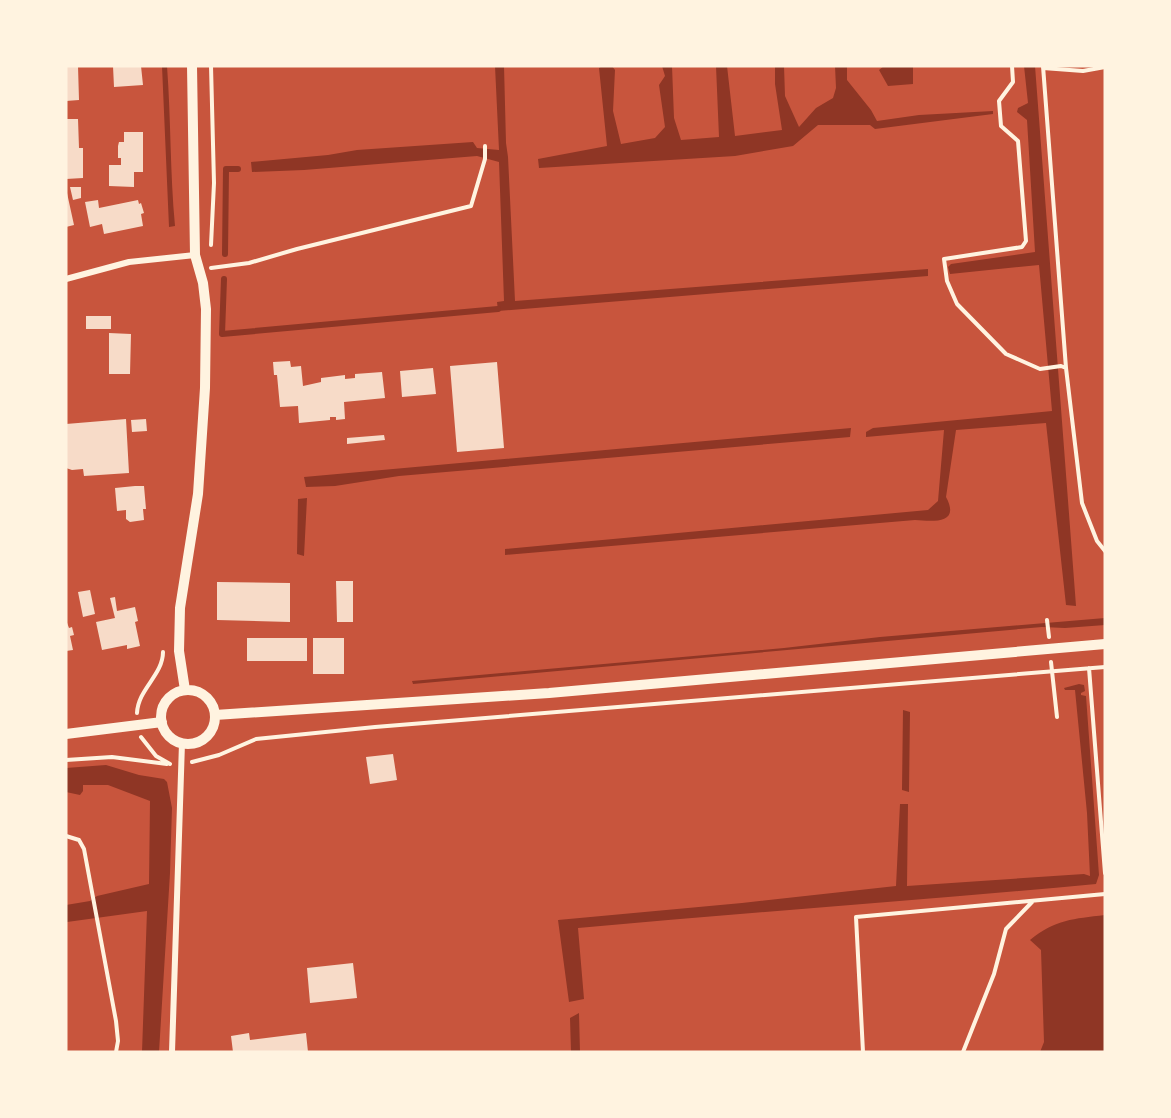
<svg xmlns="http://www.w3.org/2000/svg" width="1171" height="1118" font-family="Roboto,sans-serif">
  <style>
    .water { fill: #8f3625 }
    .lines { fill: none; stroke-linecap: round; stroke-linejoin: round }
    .stream { stroke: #8f3625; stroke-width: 6 }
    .building { fill: #f7dbc8 }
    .path { stroke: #fff3e0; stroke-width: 4 }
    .minor { stroke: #fff3e0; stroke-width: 6 }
    .tertiary { stroke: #fff3e0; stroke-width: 10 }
  </style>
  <rect width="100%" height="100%" fill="#c8553d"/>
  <path class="water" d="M162 66H167C171 119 170 173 175 226L169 227Z
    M495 66H504L506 143 508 157 515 301 928 269V276L498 311 497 302 504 301 499 162 477 156 304 170 252 172 251 162 328 155 357 150 473 142 477 148 499 150Z
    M602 66H612L615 70 613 111 621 144 655 138 665 127 659 85 665 76 662 66H672L674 118 681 140 719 137 716 66H727L735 136 782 130 775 84V66H784L785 96 799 127 816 108 833 98 836 88 835 66H847V80L871 110 877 121 919 115 993 111V114L875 129 870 125H818L793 146 735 156 539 168 538 159 607 146 599 68Z
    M884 66H913V84L888 86 879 70Z
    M1024 66H1035L1076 606 1066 605 1046 423 956 430 946 497C961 525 932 521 915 520L505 555V549L928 510 938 501 944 430 866 437V432L873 428 1052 411 1039 265 950 274 948 267 951 264 1035 252 1027 120 1017 112 1018 108 1028 103Z
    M851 428 850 437 399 476 335 486 306 487 304 477Z
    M307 498 304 556 297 554 298 499Z
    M1105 618V625L1065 628 1042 627 413 684 412 681 784 648 880 637Z
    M1079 684 1084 685 1085 691 1081 693V695L1086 696 1099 875 1096 884C924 900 751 912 578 928L584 999 569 1002 558 920 742 903 896 886 900 804H908L907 886 1084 874 1090 876 1087 813 1075 690H1065L1064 688Z
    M903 710 910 712 909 792 902 790Z
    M106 765 139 775 164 779 167 782 172 808 170 873 159 1052H142L147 911 67 922 66 925V905L90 901 97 896 149 884 150 801 108 785H83V791L80 795 66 792V768Z
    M1105 915V1052H1040L1044 1042 1041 950 1030 940C1056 919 1073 919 1105 915Z
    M579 1013 580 1052H571L570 1018Z"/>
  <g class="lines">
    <path class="stream" d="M225 254 226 169H238
      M224 279 222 334 498 309"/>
  </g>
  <path class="building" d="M66 66H78L79 100 66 101Z
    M113 66H141L143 85 114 87Z
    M66 119H78L79 148H83V178L66 179Z
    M124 132H143V172H134V187L109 186V165H121V158H118V146L119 142H124Z
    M70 187H81V198L73 200Z
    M67 193 74 225 66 227V194Z
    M98 200 99 208 138 200 139 204 141 203 144 213 141 214 143 226 104 234 102 224 90 227 85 202Z
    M86 316H111V329H86Z
    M109 333 131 334 130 374H109Z
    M290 361 291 367 301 366 303 386 321 382V378L345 375V379L355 378V374L382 372 385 398 344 402 345 419 336 420V417H330V420L299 423 298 406 280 407 277 375H274L273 362Z
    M497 362 504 448 457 452 450 366Z
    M433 368 436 394 402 397 400 371Z
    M126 419 129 473 84 476 83 469 72 470 66 468V424Z
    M146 419 147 431 132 432 131 420Z
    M384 435 385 440 347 444V438Z
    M135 486H144L146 509H143L144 520 130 522 126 519V510L117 511 115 488Z
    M336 581H353V622H337Z
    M217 582 290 583V622L217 620Z
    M90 590 95 614 83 617 78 592Z
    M115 597 117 611 135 607 138 621 135 622 140 646 127 649V645L102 650 96 622 115 618 110 598Z
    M66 620 69 628 72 627 74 635 70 636 73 650 66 651Z
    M247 638H307V661H247Z
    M313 638H344V674H313Z
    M393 754 397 780 370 784 366 757Z
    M353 963 357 998 310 1003 307 968Z
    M249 1033 250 1040 306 1033 308 1052H233L231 1036Z"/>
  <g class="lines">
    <path class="path" d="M1012 66 1013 82 999 101 1001 126 1018 141 1026 241 1022 247 944 259 947 281 957 304 1006 354 1040 369 1061 366 1066 368
      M1043 66 1066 368 1082 503 1097 541 1105 551
      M1043 68 1083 71 1105 67
      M211 245 214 183 211 66
      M211 268 249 263 297 249 471 206 485 159V146
      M1047 620 1049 637
      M1051 662 1057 717
      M1089 668 1105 873
      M137 713C138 689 163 675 163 652
      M141 737 156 756 170 764
      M66 760 112 757 167 764
      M192 762 219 755 256 739 375 727 1105 667
      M66 836 79 840 84 849 116 1021 118 1041 116 1052
      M863 1052 856 917 1105 894
      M963 1052 994 974 1006 929 1033 901"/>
    <path class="minor" d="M66 279 129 262 195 255
      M172 1052 182 743"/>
    <path class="tertiary" d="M185 690 179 651 180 608 198 494 205 388 206 309 203 283 195 255 192 66
      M161 717a27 27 0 1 1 54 0a27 27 0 1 1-54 0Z
      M215 715 549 693 1105 644
      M66 734 162 722"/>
  </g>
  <rect width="1171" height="1118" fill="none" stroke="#fff3e0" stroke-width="135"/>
</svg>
